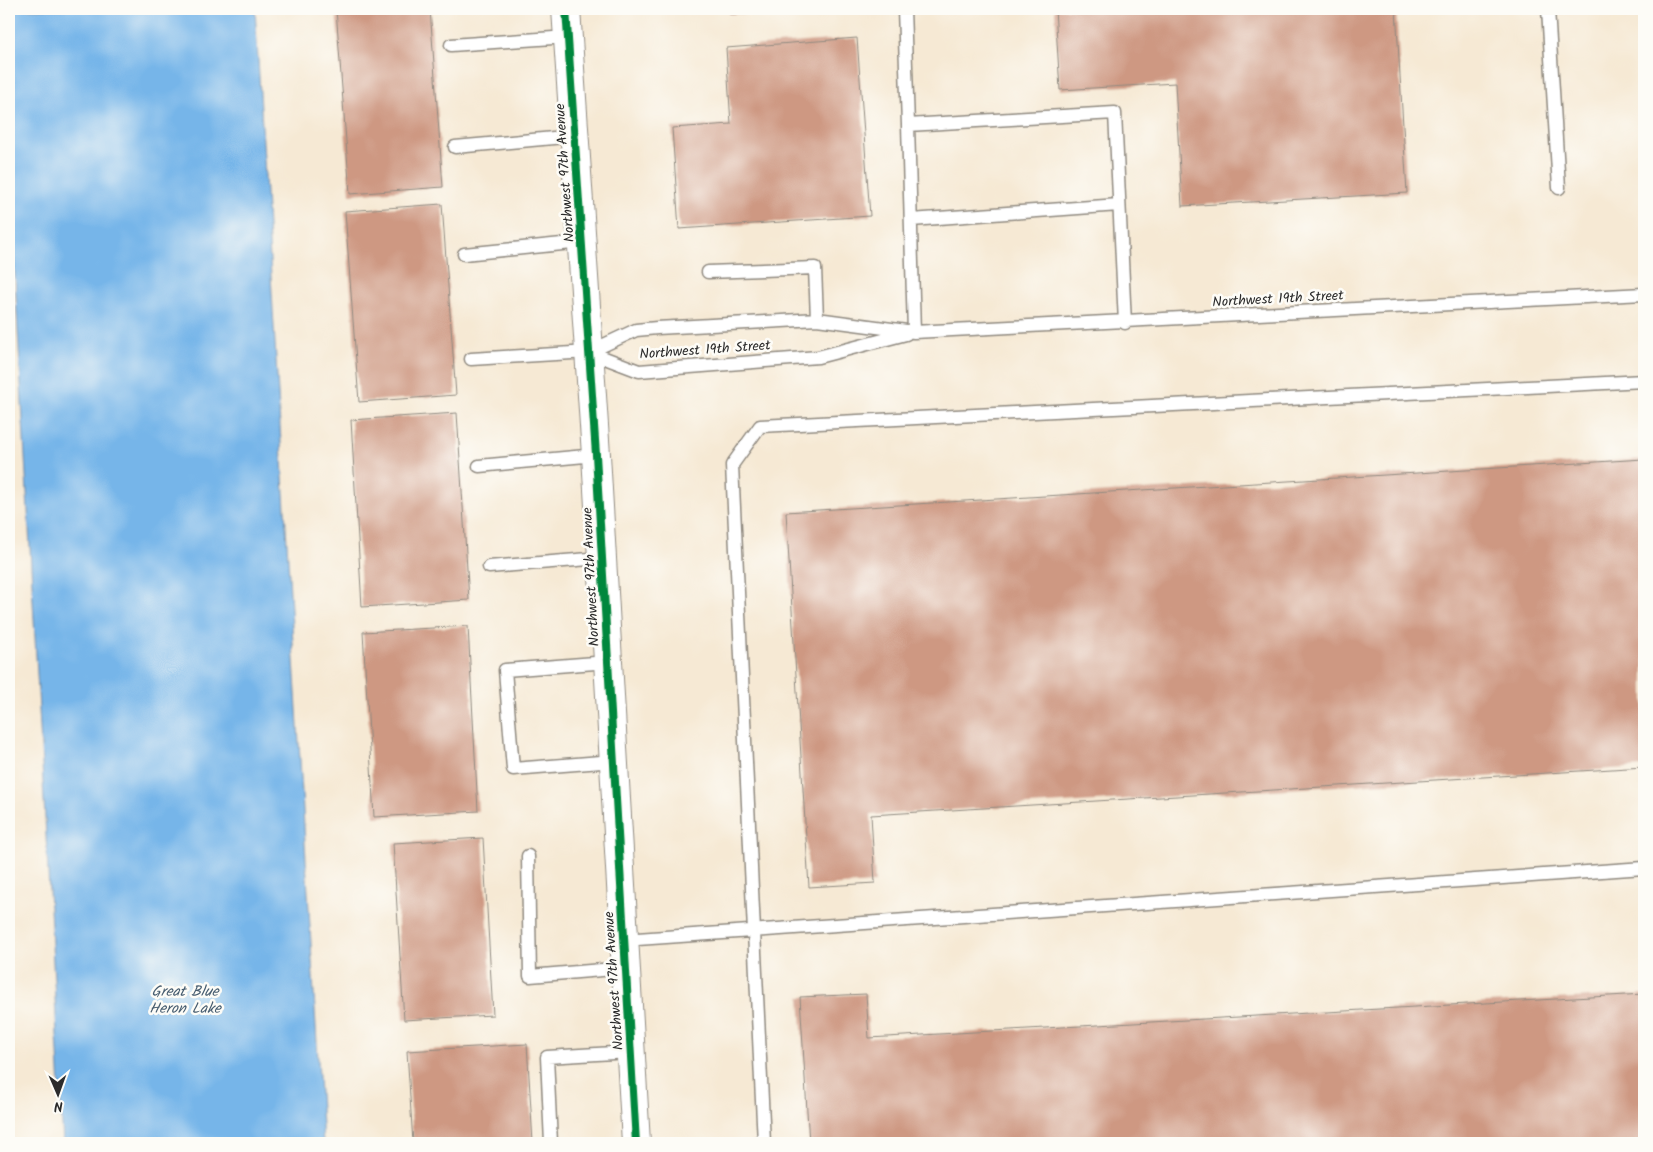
<svg xmlns="http://www.w3.org/2000/svg" width="1653" height="1152" font-family="Kalam,sans-serif">
  <style>
    .water { fill: #76b5e9; stroke: #50708a }
    .building { fill: #ce9882 }
    .lines { fill: none; stroke-linecap: round; stroke-linejoin: round }
    .lane-casing { stroke: #908a80; stroke-width: 15 }
    .secondary-casing { stroke: #908a80; stroke-width: 30 }
    .lane { stroke: #fff; stroke-width: 12 }
    .secondary { stroke: #fff; stroke-width: 28 }
    .cycleway-casing { stroke: #fdfcf7; stroke-width: 11 }
    .cycleway { stroke: #00873e; stroke-width: 8 }
    .labels { text-anchor: middle; dominant-baseline: central; stroke-width: 5; stroke-linejoin: round; paint-order: stroke }
    .street-label { font-size: 14px; fill: #2b2b2b; stroke: #fdfcf7 }
    .water-label { font-size: 15px; font-style: italic; fill: #455b6e; stroke: #fdfcf7 }
  </style>
  <rect width="100%" height="100%" fill="#fdfcf7"/>
  <filter id="ink" filterUnits="userSpaceOnUse"><feTurbulence type="fractalNoise" baseFrequency=".02" numOctaves="2"/><feDisplacementMap in="SourceGraphic" scale="10" xChannelSelector="R" yChannelSelector="G"/><feConvolveMatrix kernelMatrix="1 2 1 2 8 2 1 2 1" color-interpolation-filters="sRGB"/></filter>
  <filter id="wash" filterUnits="userSpaceOnUse"><feTurbulence type="fractalNoise" baseFrequency=".0096" numOctaves="4" result="noise"/><feDisplacementMap in="SourceGraphic" scale="20" xChannelSelector="R" yChannelSelector="G"/><feGaussianBlur stdDeviation="1.12" result="paint"/><feColorMatrix in="noise" values="0 0 0 0 0 0 0 0 0 0 0 0 0 0 0 0 0 1.4 0 .05"/><feComposite in="paint" operator="in"/></filter>
  <g filter="url(#wash)">
    <rect width="100%" height="100%" fill="#f6e9d4"/>
    <path class="water" d="M9 9H255L323 1143H63L9 168Z"/>
    <g id="blocks">
      <path class="building" d="M336 9H430L443 187 350 194Z
        M729 9H847V11L729 14Z
        M1055 9H1396L1407 193 1182 206 1175 83 1060 90Z
        M857 38 870 216 679 229 672 128 731 124 726 48Z
        M442 204 456 395 359 402 345 211Z
        M457 413 469 600 362 607 351 420Z
        M1644 459V767L871 815 875 883 809 887 786 512Z
        M468 626 478 811 374 817 363 632Z
        M483 838 493 1015 404 1020 393 843Z
        M866 994 869 1038 1644 994V1143H809L800 997Z
        M527 1044 533 1143H413L407 1051Z"/>
    </g>
  </g>
  <g filter="url(#ink)">
    <use href="#blocks" fill-opacity="0" stroke="#908a80" stroke-width="1"/>
    <g class="lines">
      <g class="lane-casing">
        <path id="lane" d="M904 9 908 125
          M1548 9 1559 188
          M451 45 568 37
          M455 147 575 136
          M911 220 1119 205
          M464 254 582 242
          M708 272 815 268 817 319
          M914 332 908 125 1115 113 1125 323
          M589 352 639 371 818 357 906 334
          M471 359 589 352 636 330 657 328 817 319 914 332 1644 294
          M479 466 596 455
          M489 567 602 558
          M608 662 505 670 513 769 614 761
          M528 856 530 976 626 968
          M623 940 1644 868
          M551 1143 547 1057 630 1052
          M764 1143 732 465 760 426 1644 381"/>
      </g>
      <g class="secondary-casing">
        <path id="secondary" d="M566 9 596 455 636 1143"/>
      </g>
      <use href="#lane" class="lane"/>
      <use href="#secondary" class="secondary"/>
      <g class="cycleway-casing">
        <path id="cycleway" d="M566 9 596 455 636 1143"/>
      </g>
      <use href="#cycleway" class="cycleway"/>
    </g>
  </g>
  <g class="labels">
    <g class="street-label">
      <text transform="translate(565 173) rotate(-94)">Northwest 97th Avenue</text>
      <text transform="translate(1278 299) rotate(-3)">Northwest 19th Street</text>
      <text transform="translate(705 350) rotate(-4)">Northwest 19th Street</text>
      <text transform="translate(591 577) rotate(-93)">Northwest 97th Avenue</text>
      <text transform="translate(614 981) rotate(-94)">Northwest 97th Avenue</text>
    </g>
    <g class="water-label">
      <text x="185" y="992">Great Blue<tspan x="185" dy="17">Heron Lake</tspan></text>
    </g>
  </g>
  <rect width="1653" height="1152" fill="none" stroke="#fdfcf7" stroke-width="30"/>
  <g transform="translate(58 1094) rotate(178)" stroke="#fdfcf7" stroke-width="4" paint-order="stroke">
  <path d="M0-4L9 19L0 12L-9 19Z" fill="#2b2b2b"/>
  <text y="-8" font-size="14" font-weight="bold" text-anchor="middle" fill="#2b2b2b">N</text>
  </g>
</svg>
